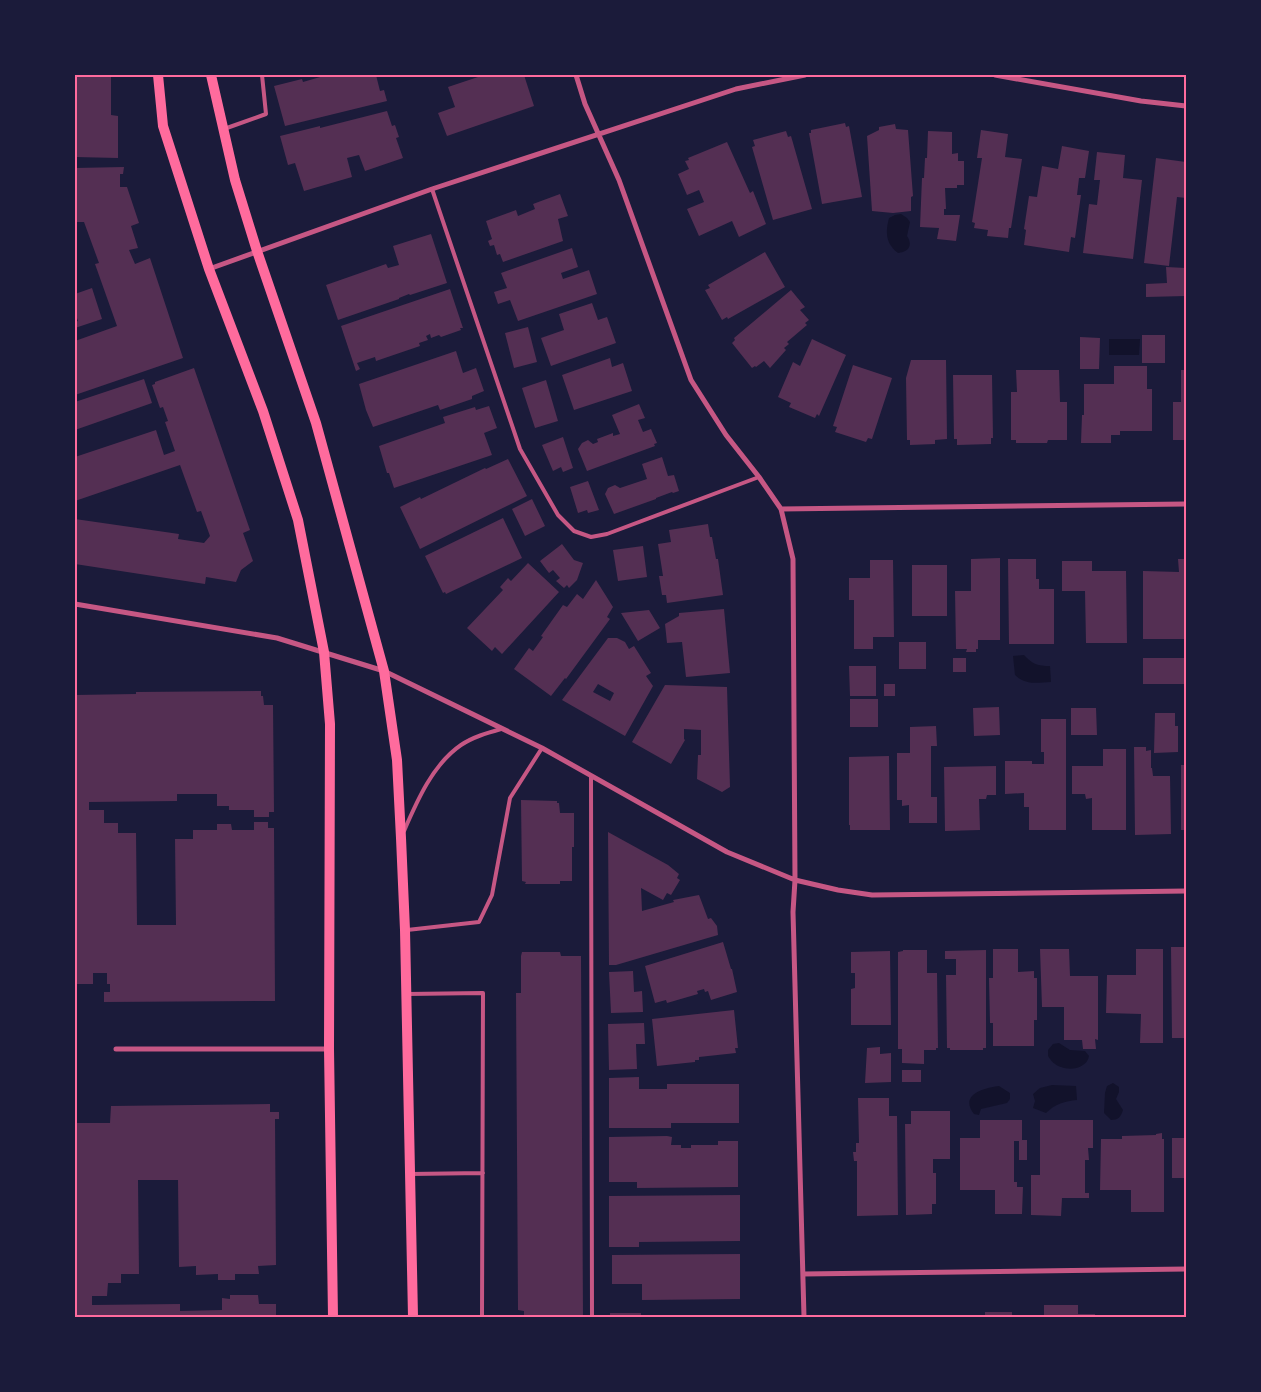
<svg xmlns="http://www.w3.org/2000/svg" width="1261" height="1392" font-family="Inter,sans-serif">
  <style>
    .water { fill: #12122b }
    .building { fill: #542f53; fill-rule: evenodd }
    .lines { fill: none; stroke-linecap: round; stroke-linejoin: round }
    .service { stroke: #c65784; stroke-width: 4 }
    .minor { stroke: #c65784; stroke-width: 5 }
    .secondary { stroke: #ff6b9d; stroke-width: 10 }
    .neatline { fill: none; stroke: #ff6b9d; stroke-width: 2 }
  </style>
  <rect width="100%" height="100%" fill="#1b1b3a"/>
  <path class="water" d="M901 214 907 218 910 222 907 236C913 245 909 252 898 253 886 244 885 233 889 218L895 215Z
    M1109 339H1140L1139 355H1109Z
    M1024 655C1032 664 1038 666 1050 666L1051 682C1037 683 1026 685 1015 675L1013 656Z
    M1059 1043 1070 1050 1085 1051 1089 1056C1087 1068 1071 1071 1061 1067 1055 1065 1051 1061 1048 1056V1050L1053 1044Z
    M1113 1083 1119 1087V1092L1116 1099 1123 1110C1121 1117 1118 1120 1111 1120L1104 1113 1105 1093 1107 1086Z
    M1052 1085 1076 1086 1077 1100C1065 1101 1055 1104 1046 1113L1033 1108 1035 1101 1033 1094 1040 1088Z
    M999 1086 1010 1093V1099L1007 1103 981 1109 979 1115 974 1114C959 1095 983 1088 999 1086Z"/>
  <path class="building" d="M75 75H111V115L118 116V158L75 157Z
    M327 75H376L380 91 384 90 387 101 285 126 274 86 302 79 303 82Z
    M484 75H524L534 106 447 136 438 113 455 107 448 87Z
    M387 111 392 126 395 125 399 137 396 138 403 158 365 171 359 155 347 158 352 177 304 191 295 163 288 165 280 136 320 126V128Z
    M845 123 846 127 849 126 862 197 822 204 809 133H811V130Z
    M895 124 896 129 908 130 913 196 911 197V211L893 213 872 211 867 136 879 130V127Z
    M981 130 1008 134 1005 157 1022 159 1011 228H1009L1008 238 987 236 988 230 974 228 975 223 972 222 982 158H977Z
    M786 131 788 137 791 136 812 209 773 220 752 147 755 146 753 140Z
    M928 131 952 132V154L958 153V161H964V185H957V188H945L946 209H944V215H960L956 241 937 239 939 228 920 227 922 178H924L925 158H927Z
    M727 142 750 193 753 191 766 224 739 237 732 221 699 236 687 209 704 202 699 190 687 195 678 174 689 169 685 161 689 160 688 158Z
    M1062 146 1089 151 1085 178H1079L1077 195H1081L1075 238 1071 237 1069 252 1024 245 1026 230 1024 229 1029 196 1037 197 1042 166 1058 169Z
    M1097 152 1125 155 1123 178 1142 180 1133 259 1083 253 1089 204 1097 205 1100 180H1094Z
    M1156 158 1186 162V198L1177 197 1169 266 1144 263Z
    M124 167 123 174H120V187H127L139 223 131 226 138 248 129 250 135 264 150 258 183 358 75 395V341L117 326 95 264 99 263 84 222H75V168Z
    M560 194 568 216 558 219 563 241 503 262 500 254 497 255 494 245 490 246 488 241 492 239 486 221 516 210 518 216 535 209 533 204Z
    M431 234 447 283 410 295 409 294 399 298V299L338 320 326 285 386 264 388 268 399 265 393 246Z
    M572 248 578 267 561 273 563 279 589 270 597 294 518 321 510 300 498 304 494 292 507 288 501 273Z
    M765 252 785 287 728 319 727 317 722 320 705 290 710 288 708 285Z
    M1166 267 1186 268V296L1146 297V284L1167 283Z
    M92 288 102 319 75 328V322L78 321 75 312V294Z
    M450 289 463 328H460L461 330 441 337 439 335 431 338 430 334 426 336 428 340 419 343 420 346 376 361 375 357 357 363 360 369 356 371 341 326Z
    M791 290 805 307 800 310 809 320 805 323 807 325 787 342 789 344 784 348 786 350 770 368 764 361 756 367 755 366 752 368 732 343 735 340 734 338Z
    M592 303 598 320 607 317 616 343 551 366 541 338 564 330 559 314Z
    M528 327 537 362 514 368 505 333Z
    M1142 335H1165V363H1142Z
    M1080 337 1100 338 1099 369H1080Z
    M812 339 846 355 819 416 817 414 815 418 789 407 791 403 778 397 793 362 800 366Z
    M456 351 463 373 476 368 484 391 472 396V399L440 410 438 405 373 427 366 410 359 384Z
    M610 358 612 367 623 363 632 391 574 410 562 375Z
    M911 360H946L947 439 935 440V444L910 445V440H907L906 378Z
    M853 365 892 378 872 439 868 438 866 442 835 432 837 427 833 426Z
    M1114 366H1147V389H1152V431H1120V435H1111V443H1081L1082 415H1084V384H1114Z
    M194 368 250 530 243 533 253 561 241 570 236 582 206 577 205 584 75 564V519L179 534 178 539 204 543 210 536 201 511 197 512 180 465 75 501V457L156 430 164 455 175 451 165 422 168 421 163 407 160 408 152 385 155 384V382Z
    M1016 370H1059L1060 402H1067V440H1048L1047 443H1016V440H1011V392H1017Z
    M1181 370H1186V440H1173V402H1181Z
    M953 375H992L993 438H991V444L957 445V439H954Z
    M144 379 152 403 75 430V402Z
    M546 380 558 421 535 428 522 388Z
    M639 404 645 418 638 420 643 432 651 429 657 443 654 444 655 446 587 471 578 449 582 443 588 440 593 444 598 442 597 439 613 433V436L620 434 612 415Z
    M489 406 497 428 484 433 492 455 394 488 389 473H387L379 446 445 423 443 417 475 407 476 410Z
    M563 437 573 468 563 472 561 467 553 471 542 445Z
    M662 457 668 476 674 475 679 491 673 493 672 492 656 498V499L614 514 605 494 608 488 615 485 620 488 647 479 642 464Z
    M508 459 527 496 420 549 400 507 420 497 421 499 485 468 486 469Z
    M588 481 599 510 588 513 587 510 578 513 570 487Z
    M532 499 545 526 525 536 512 509Z
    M503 518 522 558 446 594 445 592 443 593 425 556Z
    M708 524 710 537H712L716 559H718L723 595 667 603 666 595H662L659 576H663L658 544 671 542 669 530Z
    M562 544 574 560 583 563 577 580 569 588 567 585 564 588 556 581 560 578 553 570 549 573 540 561Z
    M643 546 647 577 618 581 613 550Z
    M1000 558V640H978V649H976V652H966L967 649H956L955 591H971V559Z
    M1008 559H1036V579H1039V589H1054V644H1009Z
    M1178 559H1186L1185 639H1143V571L1179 572Z
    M870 560H893L894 637H873V649H854V600H849V578H870Z
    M1062 561H1092V571H1126L1127 643H1086L1085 591H1062Z
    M528 563 559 592 502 654 495 647 492 651 467 628 503 590 500 587 508 578 511 581Z
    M912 565H947V616H912Z
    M596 580 613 607 607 617 610 619 566 679 565 678 551 696 514 669 529 648 533 651 543 637 541 636 563 605 567 607 577 594 583 599Z
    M724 609 730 673 686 677 682 642 667 643 665 624 679 616V613Z
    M649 610 660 628 638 641 621 613Z
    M608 638H617L625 642 629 649 634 646 651 673 646 676 653 686 625 736 562 700ZM598 684 614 693 610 701 593 692Z
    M899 642H926V669H899Z
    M953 658H966V672H953Z
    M1143 658H1186V684H1143Z
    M849 666H876V696H850Z
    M884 684H895V696H884Z
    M665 685 727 687 730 787 722 792 697 779 698 755H701V730L684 729V739L685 740 671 764 632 742Z
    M261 691V696H263L264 705H273L274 812H269V817H254V810H229V806H217V794H177V801L89 802V810H104V823H118V833H136L137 925H176L175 839H193V830H217V824H231L232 830H254V822H268V828H274L275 1001 104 1002V992H110V984H107V973H93V984H75V695L136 694V692Z
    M850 699H878V727H850Z
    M999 707 1000 735 974 736 973 708Z
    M1071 708H1096L1097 735H1071Z
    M1155 713H1175V726H1178V752L1154 753Z
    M1041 719H1066V830H1029V807H1024V793L1005 794V761H1032V764H1044V752H1041Z
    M936 726 937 746H931V797H937V823H909V805L902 806V800H897V753H910V727Z
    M1134 747H1146V751L1151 750V768H1152L1153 776H1170L1171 834 1135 835Z
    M1103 749H1126V830H1092V798L1086 799 1085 794H1072V766H1103Z
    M889 756 890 830H850V825H849V757Z
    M1181 765H1186V830H1181Z
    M996 766V795H987L986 799H979L980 830 945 831 944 767Z
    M521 800 557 801V803H559L560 813H574V847H572V881H560V884H525L526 882 522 881Z
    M608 832 668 865 679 874 677 878 680 880 671 895 667 893 663 900 641 888 642 911 674 902 673 900 699 895 708 919 711 918 717 926 718 935 616 965H609Z
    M723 942 731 969H732L737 992 711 1000 708 991 705 992 704 989 697 991 698 994 667 1003 666 1000 655 1003 645 966Z
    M1171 947H1186V1038H1172Z
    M993 949H1018V972L1034 971V978H1037V1020H1034V1046H993V1023H990L989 978H993Z
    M1040 949H1069L1070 976H1098V1040L1095 1039 1096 1049H1083L1082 1040H1064V1007H1042Z
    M1136 949H1163V1043H1140L1141 1014 1106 1013 1107 975H1136Z
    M903 950H927V973H937L938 1048H936V1050H924V1064L902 1063V1049H898V952L903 951Z
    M986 950V1048H983V1050H950V1048H947L946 975H956V959H945V951Z
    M890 951 891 1025H851V989L855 988V973H851V952Z
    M522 952H560L561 956H581L583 1317H524V1311L518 1310 516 993H521V956Z
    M633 971 634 992 642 991 643 1012 611 1013 609 972Z
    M734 1010 738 1048H735L736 1053 699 1057V1060H695V1062L657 1066 652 1019Z
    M644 1023 645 1044H636L637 1069 609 1070 608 1024Z
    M880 1047V1054L891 1053V1082L865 1083 867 1048Z
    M902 1070H921V1082H902Z
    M639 1077V1089H667V1084H739V1123H671V1128H609V1078Z
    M858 1098H889V1116H897L898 1215 857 1216V1161H854L853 1152H856V1143H859Z
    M270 1104V1112H279V1119H275L276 1265 258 1266 259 1274H235V1280H218V1274L196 1275V1266L179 1267 178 1180H138L139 1274H121V1283H108L107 1296H92V1305L180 1304V1311L222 1310V1298L230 1299V1295H258L259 1304H276V1317H75V1123H110L111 1106Z
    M911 1111H950V1159H933V1173H936V1204H932V1214L906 1215 905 1124H911Z
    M980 1120H1022V1140H1027V1160H1019V1141H1014V1182H1017V1187H1023L1022 1214H995V1190H960V1138H980Z
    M1040 1120H1093V1148H1088L1089 1160H1085V1193H1089V1198H1062L1061 1216 1031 1215V1175H1040Z
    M1162 1133V1139H1164V1212H1131V1190H1100L1101 1139H1122V1136L1156 1135V1134Z
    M667 1136 672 1137 671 1145H681V1148H691V1145H718V1141H738V1187L637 1188V1182H609V1137Z
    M1172 1138H1186V1178H1172Z
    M740 1195V1241L639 1242V1247H609V1196Z
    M740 1254V1299L642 1300V1284H612V1255Z
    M1044 1305H1078V1314H1095V1317H1044Z
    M985 1312H1012V1317H985Z
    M610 1313H641V1317H610Z"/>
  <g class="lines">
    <path class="service" d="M224 129 266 114 262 75
      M432 189 520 449 558 515 574 531 591 537 607 534 759 477
      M591 777 592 1317
      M404 831C417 801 433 764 461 745 473 737 487 733 501 729
      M407 930 479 922 492 895 510 798 542 748
      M407 994 483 993 482 1317
      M410 1174 483 1173"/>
    <path class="minor" d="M576 75 585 104 619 180 691 380 726 435 759 477 781 509 793 559 795 880 793 912 804 1317
      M995 75 1141 101 1186 106
      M209 269 432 189 736 89 805 75
      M781 509 1186 504
      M75 604 277 638 384 671 542 748 727 852 795 880 838 890 872 895 1186 891
      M116 1049H329
      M803 1274 1186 1269"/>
    <path class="secondary" d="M158 75 163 126 209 269 263 411 298 520 324 652 330 724 329 1049 333 1317
      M211 75 235 180 257 251 316 423 384 671 397 760 401 838 405 930 413 1317"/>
  </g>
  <rect width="1261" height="1392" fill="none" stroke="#1b1b3a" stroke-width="152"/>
  <rect x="76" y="76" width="1109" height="1240" class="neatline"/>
</svg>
